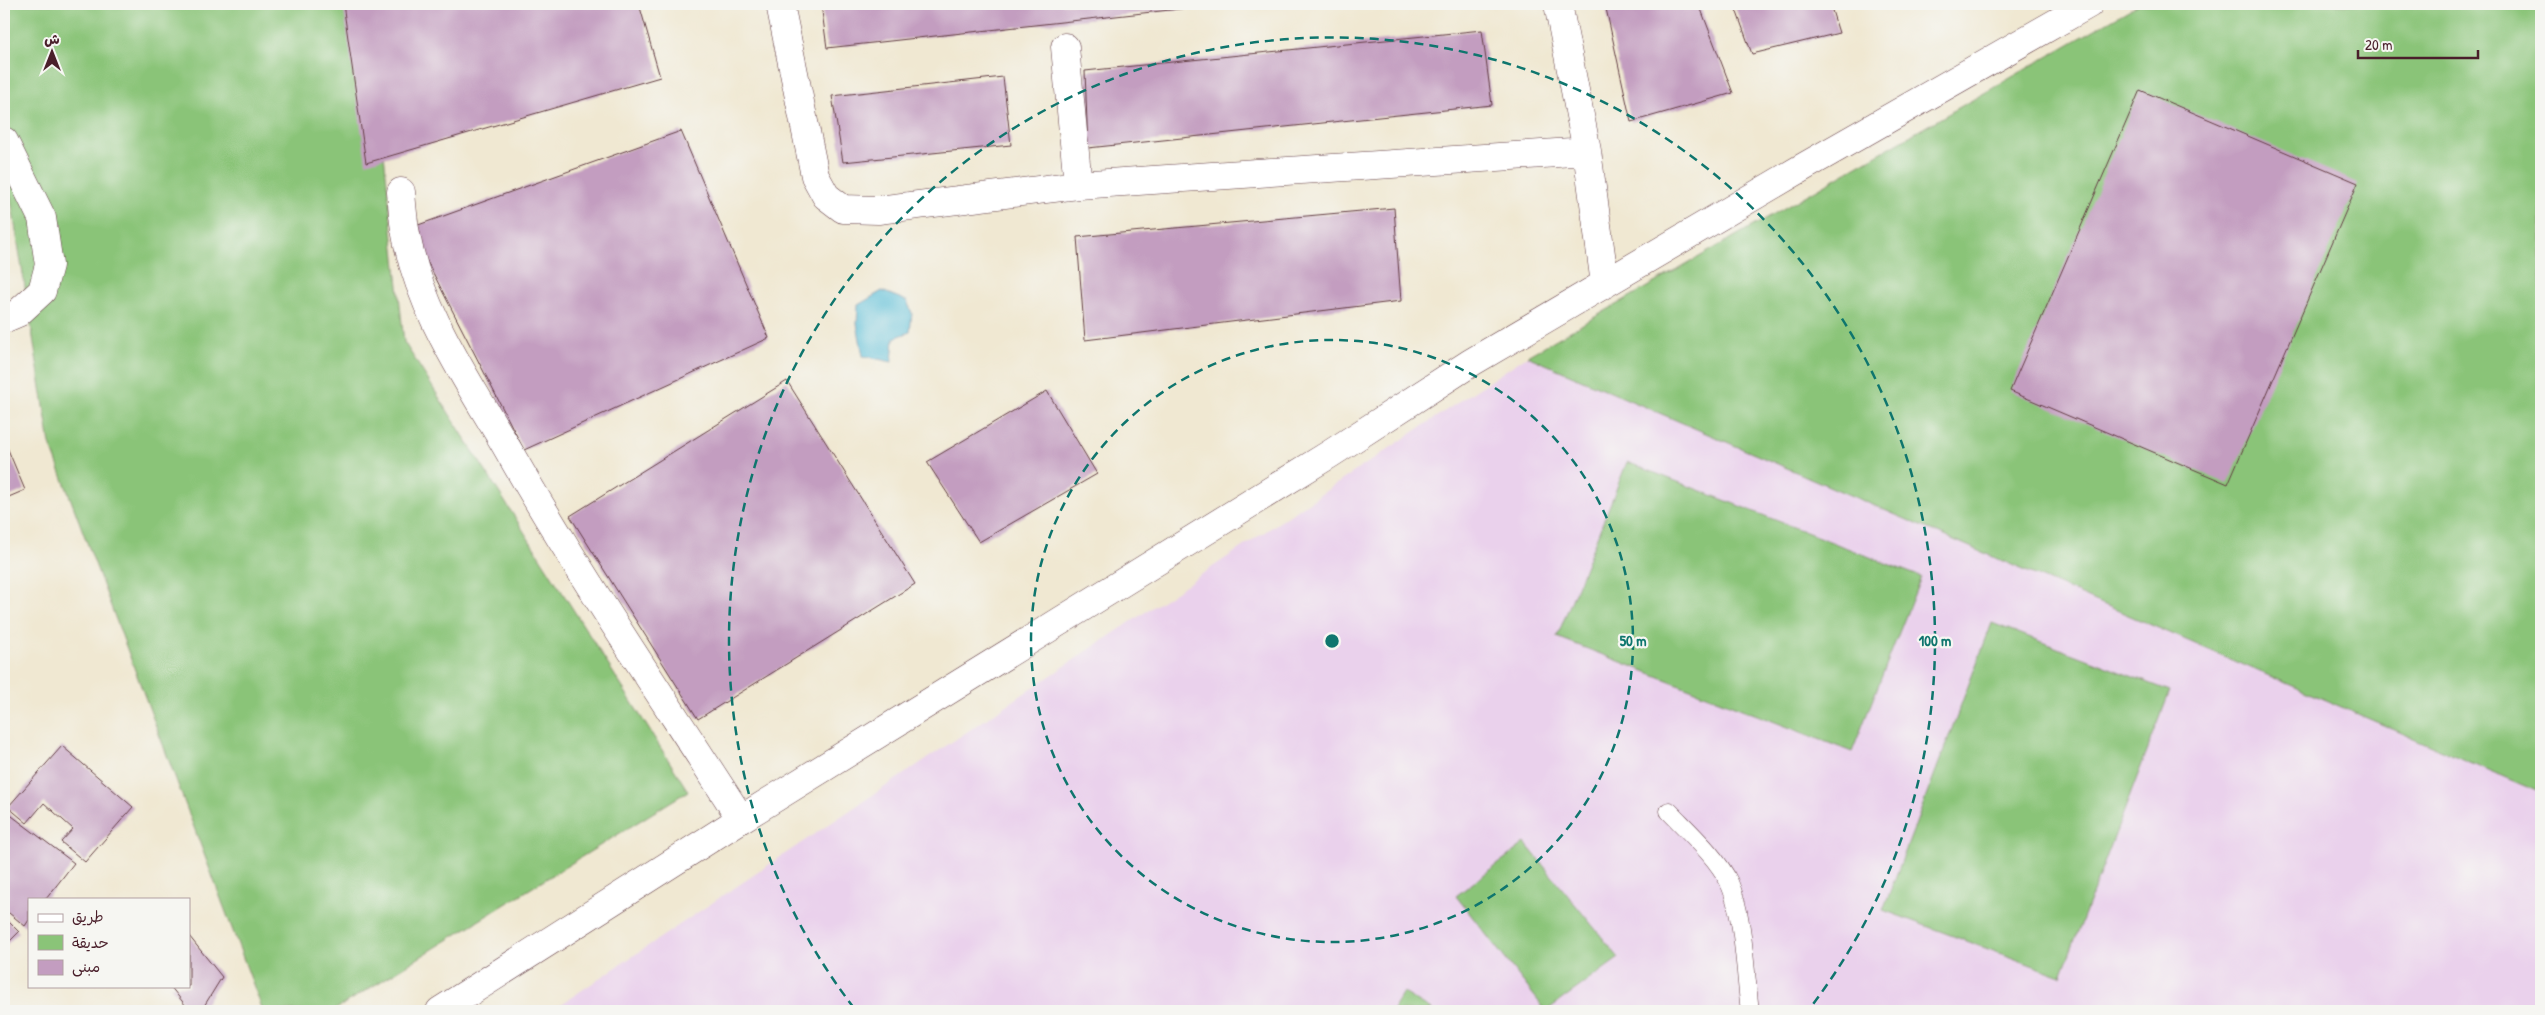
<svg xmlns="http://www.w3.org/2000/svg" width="2545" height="1015" font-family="'Patrick Hand','Playpen Sans Arabic',sans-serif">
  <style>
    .built { fill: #ead1ec }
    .green { fill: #8ac478; stroke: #6a7252 }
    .water { fill: #59bdd7; stroke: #526e81 }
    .building { fill: #c39dc0 }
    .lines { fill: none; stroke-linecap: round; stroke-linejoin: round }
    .service-casing { stroke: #633d44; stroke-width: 19 }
    .minor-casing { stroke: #633d44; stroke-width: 29 }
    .service { stroke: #fff; stroke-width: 18 }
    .minor { stroke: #fff; stroke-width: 28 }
    .ring { fill: none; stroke: #0f766e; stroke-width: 2.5; stroke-dasharray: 9 6 }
    .centre { fill: #0f766e; stroke: #f6f6f2; stroke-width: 2.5 }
    .ring-label { font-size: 15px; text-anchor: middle; font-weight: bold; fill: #0f766e; stroke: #f6f6f2; stroke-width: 4.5; stroke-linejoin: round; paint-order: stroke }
  </style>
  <rect width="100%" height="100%" fill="#f6f6f2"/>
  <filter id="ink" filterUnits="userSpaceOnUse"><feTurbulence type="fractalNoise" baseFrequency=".02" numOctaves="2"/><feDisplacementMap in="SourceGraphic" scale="10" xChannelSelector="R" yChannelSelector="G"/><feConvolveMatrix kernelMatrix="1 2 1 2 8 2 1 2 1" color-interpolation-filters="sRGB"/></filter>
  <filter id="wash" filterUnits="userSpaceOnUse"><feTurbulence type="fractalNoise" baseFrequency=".0096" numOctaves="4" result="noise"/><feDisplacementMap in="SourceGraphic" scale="20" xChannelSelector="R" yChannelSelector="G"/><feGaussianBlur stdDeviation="1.12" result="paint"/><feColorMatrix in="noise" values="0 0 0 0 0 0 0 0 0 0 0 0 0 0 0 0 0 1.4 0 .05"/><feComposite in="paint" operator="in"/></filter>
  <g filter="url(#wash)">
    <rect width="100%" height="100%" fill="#f0e8d2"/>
    <path class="built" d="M1527 356 2541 793V1011H551Z"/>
    <path class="green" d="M4 4H368L404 342 688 791 333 1011H263L50 444 4 156Z
      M2139 4H2541V793L1527 356Z
      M1627 462 1921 577 1852 752 1557 637Z
      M1992 623 2170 691 2061 976 1883 910Z
      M1525 843 1619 958 1546 1011 1456 896Z
      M1403 993 1433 1011H1392Z"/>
    <path class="water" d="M882 291 907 301 912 313 910 332 894 338 892 362 863 356 857 324 858 305Z"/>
    <g id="blocks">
      <path class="building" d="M343 4H639L660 77 366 163Z
        M821 4H1215V5L827 48Z
        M1605 4H1699L1733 93 1631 122Z
        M1734 4H1830L1839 33 1752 54Z
        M1482 30 1492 105 1088 148 1085 71Z
        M1003 77 1011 145 843 162 832 96Z
        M2140 90 2358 183 2228 484 2010 391Z
        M681 131 769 338 524 450 410 228Z
        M1394 208 1401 301 1085 340 1077 237Z
        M787 381 915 584 698 719 570 516Z
        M1047 391 1097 474 979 542 927 462Z
        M4 440 25 490 4 499Z
        M62 746 133 807 85 862 61 842 73 829 44 803 27 823 8 807Z
        M4 810 74 863 46 899H29V920L25 926 4 909Z
        M4 917 19 932 4 947Z
        M189 936 222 977 201 1011H190L170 986H189Z"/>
    </g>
  </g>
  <g filter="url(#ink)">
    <use href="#blocks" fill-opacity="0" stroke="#633d44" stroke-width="1"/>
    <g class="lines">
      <g class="service-casing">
        <path id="service" d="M1669 811C1688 831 1717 857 1729 882 1744 916 1745 973 1750 1011"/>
      </g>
      <g class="minor-casing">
        <path id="minor" d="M780 4 815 176 826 196 843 209 878 210 1078 185 1587 151
          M1558 4 1587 151 1605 284
          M1065 47 1078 185
          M4 141 42 218 49 265 42 291 18 313 4 319
          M401 192C402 204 403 217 405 229 418 309 467 379 507 448 579 575 662 696 741 819
          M440 1011 741 819 1330 454 1472 362 1800 169 2089 4"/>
      </g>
      <use href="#service" class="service"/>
      <use href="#minor" class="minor"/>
    </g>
  </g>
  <g class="ring">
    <circle cx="1332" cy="641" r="301"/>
    <path d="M854 1008A603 603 0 1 1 1810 1008"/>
  </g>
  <circle cx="1332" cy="641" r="8" class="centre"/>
  <g class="ring-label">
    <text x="1633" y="646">50 m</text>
    <text x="1935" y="646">100 m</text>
  </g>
  <rect width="2545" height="1015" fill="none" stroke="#f6f6f2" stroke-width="20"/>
  <rect x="28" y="898" width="162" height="90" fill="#f6f6f2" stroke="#b1a0a2"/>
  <rect x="38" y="914" width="25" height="8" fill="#ffffff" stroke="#b1a0a2"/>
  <text x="72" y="922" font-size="15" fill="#4a1f2b">طريق</text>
  <rect x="38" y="935" width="25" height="15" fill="#8ac478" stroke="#b1a0a2"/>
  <text x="72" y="948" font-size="15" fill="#4a1f2b">حديقة</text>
  <rect x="38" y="960" width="25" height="15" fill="#c39dc0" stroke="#b1a0a2"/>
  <text x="72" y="972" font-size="15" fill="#4a1f2b">مبنى</text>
  <g transform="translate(52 52)" stroke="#f6f6f2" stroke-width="4" paint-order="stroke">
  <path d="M0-4L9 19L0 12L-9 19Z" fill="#4a1f2b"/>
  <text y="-8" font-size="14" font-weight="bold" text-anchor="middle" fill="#4a1f2b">ش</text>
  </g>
  <path d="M2358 50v8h120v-8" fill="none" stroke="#4a1f2b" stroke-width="2.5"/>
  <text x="2365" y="50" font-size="15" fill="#4a1f2b" stroke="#f6f6f2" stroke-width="4" paint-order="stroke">20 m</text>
</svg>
